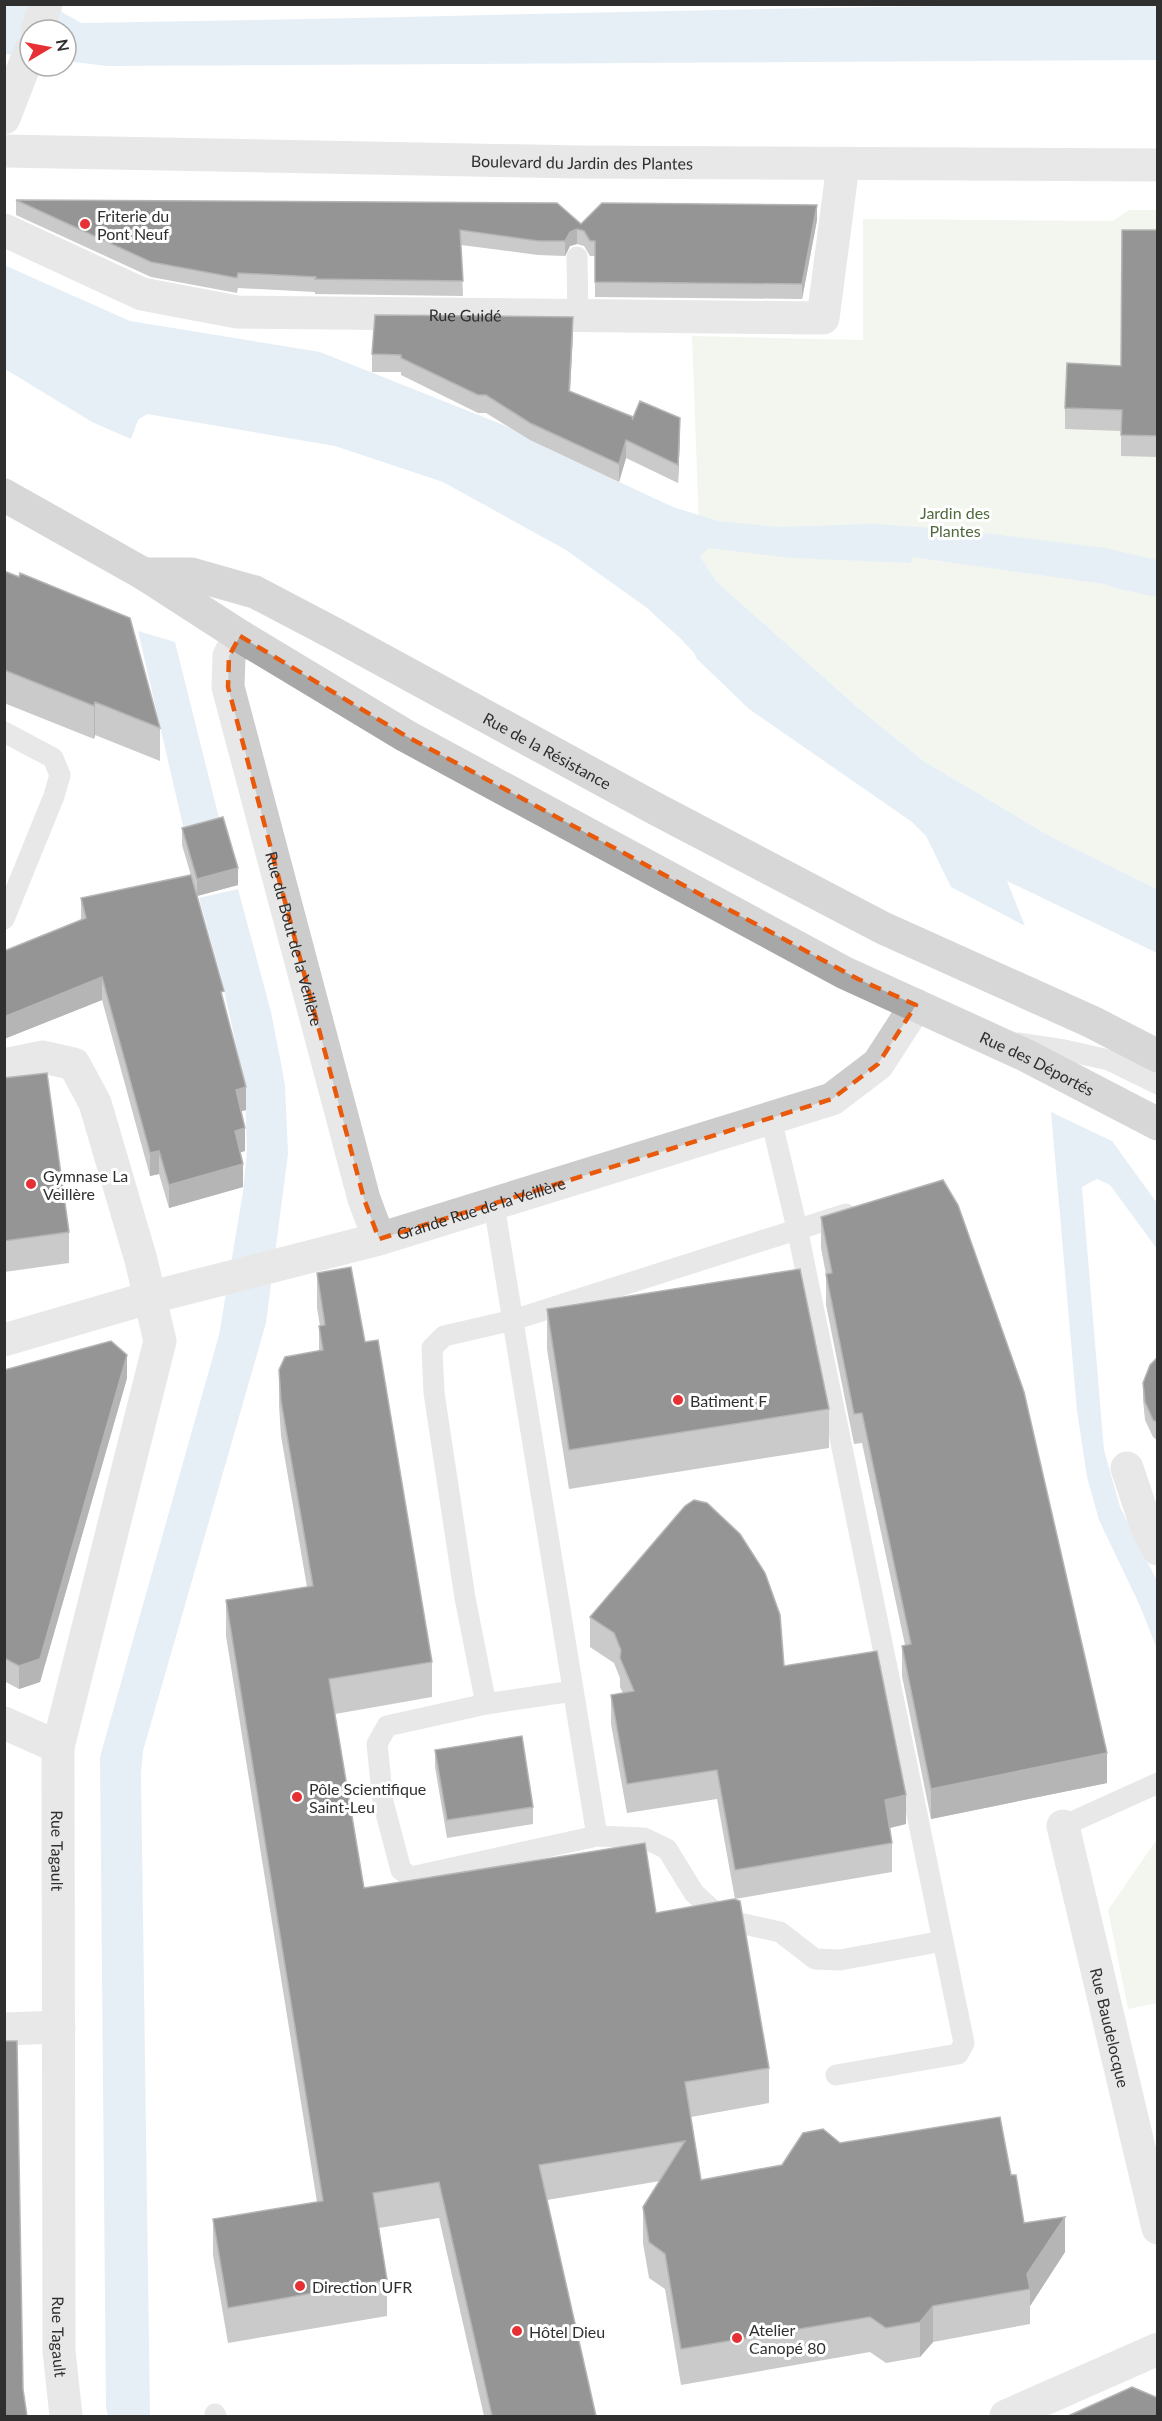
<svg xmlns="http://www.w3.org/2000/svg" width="1162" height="2421" font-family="Lato,sans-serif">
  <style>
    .green { fill: #e4ecdc }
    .water { fill: #c8dcec }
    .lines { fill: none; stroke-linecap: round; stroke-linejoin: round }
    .service { stroke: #ccc; stroke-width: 21 }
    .minor { stroke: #ccc; stroke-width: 33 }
    .primary { stroke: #a7a7a7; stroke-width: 33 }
    .wall { fill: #8a8a8a }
    .shaded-wall { fill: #5c5c5c }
    .building { fill: #161616; stroke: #5c5c5c; stroke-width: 1.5 }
    .marked { fill: none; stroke: #e8590c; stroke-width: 4.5; stroke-dasharray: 12 8; stroke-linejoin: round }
    .poi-dot { fill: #e63033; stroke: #fff; stroke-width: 2 }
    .labels { text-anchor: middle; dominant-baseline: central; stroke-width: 6; stroke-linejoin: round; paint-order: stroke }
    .street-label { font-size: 16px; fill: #2f2f2f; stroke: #fff }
    .poi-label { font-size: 16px; fill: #2f2f2f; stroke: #fff; text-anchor: start }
    .park-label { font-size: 16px; fill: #4f6a3c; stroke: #fff }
  </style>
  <rect width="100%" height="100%" fill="#fff"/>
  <path class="green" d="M1129 210H1157V889L1055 839 925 762 857 707 716 581 700 556 692 336 863 340V219L1113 221Z
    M1157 1839V2003L1128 2009 1108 1910Z"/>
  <path class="water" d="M1157 4 1158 60 107 66 66 61V30H30V57L5 54 4 5H50L81 23C440 18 798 5 1157 4Z
    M4 265 130 321 320 352 506 426 555 452 673 507 718 521 778 527 873 524 961 530 1105 548 1157 560V597L1119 589 1104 584 912 557 911 563 791 558 709 548 700 556 716 581 857 707 925 762 1055 839 1157 889V953L1007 881 1025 926 951 887 926 836 912 822 749 709 697 659 694 653 681 639 647 608 566 550 443 482 335 446 147 414 138 420 131 439 92 422 5 369Z
    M138 631 175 642 223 834 187 843Z
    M238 889 271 1012 281 1063 285 1086 288 1154 266 1323 143 1751 141 1774 150 2416H108L106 2407 100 1757 219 1335 243 1192 247 1150 245 1091 240 1063 221 976 199 898Z
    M1051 1112 1112 1141 1157 1203V1249L1110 1185 1097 1179 1082 1187 1104 1450 1120 1507 1157 1581V1649L1140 1606 1099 1520 1087 1477 1077 1411Z"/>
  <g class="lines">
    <path class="service" d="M577 257 578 317
      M4 732 53 758 60 775 54 796 4 919
      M1018 1043 1064 1050 1109 1060 1158 1084
      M771 1119 797 1228 943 1941
      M494 1205 597 1836 644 1838 667 1849 694 1893 722 1919 780 1932 815 1959 840 1960 943 1941 964 2043 958 2054 836 2075
      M573 1691 486 1704 387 1726 377 1744 383 1802 401 1870 411 1877 597 1836
      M486 1704 465 1598 434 1393 432 1348 444 1336 513 1320 846 1214
      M1063 1826 1158 1783
      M215 2414 216 2416"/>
    <g class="minor">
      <path d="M37 30 46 4"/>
      <path d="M4 118 30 51"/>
      <path id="s1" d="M4 151 580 162 1158 165"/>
      <path id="s2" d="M4 230 142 294 237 312 823 318 843 165"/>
      <path id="s3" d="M240 636 229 656 228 687 364 1199 379 1239"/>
      <path id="s4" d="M4 1065 43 1057 74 1064 95 1103 141 1260 160 1341 58 1747 59 2351 66 2416"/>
      <path id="s5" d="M4 1340 148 1298 379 1239 832 1099 878 1064 916 1005"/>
      <path d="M1127 1468 1147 1528 1158 1549"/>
      <path d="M4 1723 58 1747"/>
      <path id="s6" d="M1063 1826 1158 2228"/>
      <path d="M4 2029 59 2027"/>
      <path d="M1006 2416 1158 2349"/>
    </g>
    <g class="primary">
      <path id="s7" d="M4 495 144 574 240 636 406 736 845 973 1025 1055 1158 1124"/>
      <path id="s8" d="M144 574H191L255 592 333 633 656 809 883 928 1092 1022 1158 1056"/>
    </g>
  </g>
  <path class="wall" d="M16 200 581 224 817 220 802 299 595 297V256H590L584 246 577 244 570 246 565 256 538 255 461 245 463 296 315 294V292L238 288 237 293 151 277 16 215Z
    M1158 230V457L1121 456V431L1065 429V408L1121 366Z
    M573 334 570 392 680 435 678 483 626 458 619 482 530 440 486 413H478L401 375V372H372V354Z
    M4 571 160 728V761L95 735 94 739 4 703Z
    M182 828 238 885 197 896 182 845Z
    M81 898 224 1002 246 1110 241 1111 245 1151 240 1152 243 1187 169 1208 159 1174 150 1176 102 1000 4 1039V951L81 920Z
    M4 1078 69 1232V1263L4 1272Z
    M821 1217 1107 1783 931 1819 902 1676V1646L905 1645 862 1443 854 1444 826 1305V1274L821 1248Z
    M317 1273 365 1342 432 1662V1697L335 1714 364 1888 656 1913 735 1899 717 1799 627 1813 611 1724V1695L623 1693 620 1687V1678L614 1663 590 1647V1617L784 1666 906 1824 890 1828 892 1843V1872L735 1899 769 2068V2103L691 2117 701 2180 782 2165 840 2143 1011 2175 1024 2223 1065 2252 1030 2306V2324L933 2342 920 2357 886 2363 870 2352 681 2385 665 2289 649 2278 643 2243V2207L660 2181 547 2200 596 2416H484L439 2218 379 2228 387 2280V2316L228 2343 213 2255V2219L317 2202 226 1636V1600L307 1587 281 1436 279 1405V1370L319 1351V1326H320L317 1308Z
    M547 1309 829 1409V1448L569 1489 547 1349Z
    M1158 1357V1441L1153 1437 1145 1420 1143 1400V1383Z
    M4 1370 127 1378 40 1682 19 1689 4 1681Z
    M435 1750 533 1807V1824L447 1838 435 1767Z"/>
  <path class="shaded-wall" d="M817 205V220L802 299V284Z
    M577 229V244L570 246 565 256V241L570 232Z
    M573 317V334L569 409V391Z
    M680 418V435L678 483V465Z
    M626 440V458L619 482V464Z
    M95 702V735L94 739V706Z
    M238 868V885L197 896V879Z
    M102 977V1000L4 1039V1017Z
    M246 1087V1110L236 1113V1090Z
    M245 1128V1151L235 1154V1131Z
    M159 1151V1174L150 1176V1153Z
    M243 1164V1187L169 1208V1185Z
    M127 1355V1378L40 1682 19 1689V1666Z
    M1107 1753V1783L931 1819V1789Z
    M906 1795V1824L885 1829V1800Z
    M1065 2217V2252L1030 2306V2289L1027 2274Z
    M933 2306V2342L920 2357V2322Z"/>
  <path class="building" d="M16 200 557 203 581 224 602 203 817 205 802 284 595 282V241H590L584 231 577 229 570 232 565 241H538L460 230 463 281 315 279 316 277 238 273 237 278 151 262Z
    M1122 230H1158V436L1121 435 1122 410 1065 408 1067 363 1121 366Z
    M375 315 573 317 569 391 633 417 632 420 640 401 680 418 678 465 626 440 619 464 530 423 486 395H478L401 358V355L372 354Z
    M4 571 19 577 20 573 130 618 160 728 95 702 94 706 4 670Z
    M223 817 238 868 197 879 182 828Z
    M191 875 224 991 221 992 246 1087 236 1090 245 1128 235 1131 243 1164 169 1185 159 1151 150 1153 102 977 4 1017V951L86 918 81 898Z
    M47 1073 69 1232 4 1241V1078Z
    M943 1180 958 1205 1024 1392 1107 1753 931 1789 902 1646 911 1644 862 1413 854 1414 826 1274 832 1273 821 1217Z
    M351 1267 365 1342 378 1340 432 1662 329 1679 364 1888 645 1843 656 1913 734 1899 740 1901 769 2068 685 2082 701 2180 782 2165 803 2133 823 2129 840 2143 1000 2117 1011 2175H1016L1024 2223 1065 2217 1027 2274 1030 2289 933 2306 920 2322 886 2328 870 2317 681 2349 665 2254 649 2242 643 2207 685 2141 539 2165 596 2416H492L439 2182 373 2193 387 2280 228 2308 213 2219 323 2201 226 1600 313 1586 281 1401 279 1370 285 1357 323 1350 319 1326 325 1325 317 1273Z
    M800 1269 829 1409 569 1450 547 1309Z
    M111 1341 127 1355 40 1659 19 1666 4 1658V1370Z
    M1158 1357V1423L1153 1420 1145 1402 1143 1383 1150 1365Z
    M694 1500 707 1503 740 1534 765 1573 780 1615 784 1666 877 1651 906 1795 885 1800 892 1843 735 1870 717 1770 627 1784 611 1695 634 1691 620 1658 621 1650 614 1633 590 1617 685 1506Z
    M522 1736 533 1807 447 1820 435 1750Z
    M4 2041H17L23 2389 27 2416H4Z
    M1132 2387 1158 2398V2416H1068Z"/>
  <path d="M0 0H1162V2421H0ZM240 636 406 736 858 979 916 1005 878 1064 832 1099 379 1239 364 1199 228 687 229 656Z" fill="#fff" fill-opacity=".55" fill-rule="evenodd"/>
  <path class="marked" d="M240 636 406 736 858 979 916 1005 878 1064 832 1099 379 1239 364 1199 228 687 229 656Z"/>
  <g class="poi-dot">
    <circle cx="85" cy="224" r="6"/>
    <circle cx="31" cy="1184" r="6"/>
    <circle cx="678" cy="1400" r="6"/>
    <circle cx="297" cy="1797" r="6"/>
    <circle cx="300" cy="2286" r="6"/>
    <circle cx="517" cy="2331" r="6"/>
    <circle cx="737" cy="2338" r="6"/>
  </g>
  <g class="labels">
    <g class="street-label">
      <text stroke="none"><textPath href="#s1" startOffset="578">Boulevard du Jardin des Plantes</textPath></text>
      <text stroke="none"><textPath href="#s2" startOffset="477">Rue Guidé</textPath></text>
      <text stroke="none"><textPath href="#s8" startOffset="446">Rue de la Résistance</textPath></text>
      <text stroke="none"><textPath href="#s3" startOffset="314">Rue du Bout de la Veillère</textPath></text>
      <text stroke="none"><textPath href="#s7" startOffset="1180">Rue des Déportés</textPath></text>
      <text stroke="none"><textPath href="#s5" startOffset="495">Grande Rue de la Veillère</textPath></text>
      <text stroke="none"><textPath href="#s4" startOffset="885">Rue Tagault</textPath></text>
      <text stroke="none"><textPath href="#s6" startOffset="207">Rue Baudelocque</textPath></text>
      <text stroke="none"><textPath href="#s4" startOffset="1371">Rue Tagault</textPath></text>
    </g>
    <g class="poi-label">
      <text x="97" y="215">Friterie du<tspan x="97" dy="18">Pont Neuf</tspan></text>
      <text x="43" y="1175">Gymnase La<tspan x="43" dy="18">Veillère</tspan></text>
      <text x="690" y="1400">Batiment F</text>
      <text x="309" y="1788">Pôle Scientifique<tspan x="309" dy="18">Saint-Leu</tspan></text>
      <text x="312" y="2286">Direction UFR</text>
      <text x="749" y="2329">Atelier<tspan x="749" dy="18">Canopé 80</tspan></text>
      <text x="529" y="2331">Hôtel Dieu</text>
    </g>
    <g class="park-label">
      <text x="955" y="512">Jardin des<tspan x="955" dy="18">Plantes</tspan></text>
    </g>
  </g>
  <rect width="1162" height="2421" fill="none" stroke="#2f2f2f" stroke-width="12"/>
  <g transform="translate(48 48) rotate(80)"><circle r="28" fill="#ffffff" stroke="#acacac" stroke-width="1.5"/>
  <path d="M0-4.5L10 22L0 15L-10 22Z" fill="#e63033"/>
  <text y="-9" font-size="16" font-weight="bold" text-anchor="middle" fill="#2f2f2f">N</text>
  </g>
</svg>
